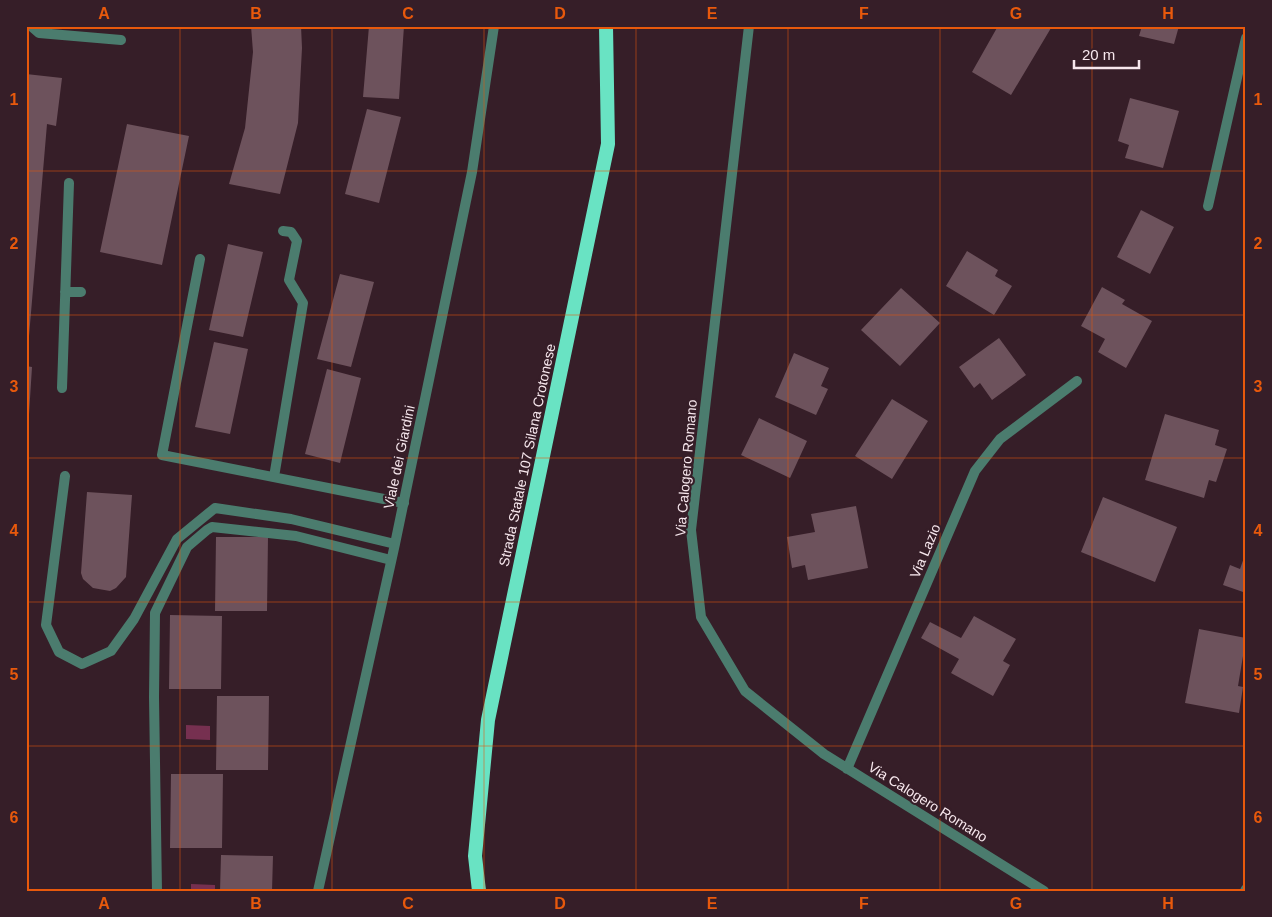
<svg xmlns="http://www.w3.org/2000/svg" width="1272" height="917" font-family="Arial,sans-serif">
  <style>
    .green { fill: #763050 }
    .building { fill: #6d525c }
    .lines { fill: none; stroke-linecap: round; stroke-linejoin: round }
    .service { stroke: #4b7c6e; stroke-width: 10 }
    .minor { stroke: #4b7c6e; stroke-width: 10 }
    .trunk { stroke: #69e3c3; stroke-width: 14 }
    .grid { fill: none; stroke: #e8590c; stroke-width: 1; stroke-opacity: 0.55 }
    .labels { text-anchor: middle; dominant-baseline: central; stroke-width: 4.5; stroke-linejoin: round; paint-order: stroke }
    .street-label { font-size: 14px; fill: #f7e7ed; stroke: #361e28 }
    .neatline { fill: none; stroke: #e8590c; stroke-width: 2 }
    .grid-label { font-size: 16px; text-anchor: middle; font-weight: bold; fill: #e8590c }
  </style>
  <rect width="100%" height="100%" fill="#361e28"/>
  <path class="green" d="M186 725 210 726V740L186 739Z
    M191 884 215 885V891H191Z"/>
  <path class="building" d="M251 26H301L302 48 298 123 280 194 229 184 245 128 253 52Z
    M369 26H404L399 99 363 97Z
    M998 26H1049L1051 28 1011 95 972 72Z
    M1142 26H1179L1174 44 1139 36Z
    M26 74 62 78 56 126 47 124 28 348H26Z
    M1130 98 1179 111 1163 168 1125 158 1129 145 1118 141Z
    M367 109 401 117 379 203 345 194Z
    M127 124 189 136 162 265 100 252Z
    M1141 210 1174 227 1150 274 1117 257Z
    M228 244 263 252 243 337 209 330Z
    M967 251 998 270 995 276 1012 286 994 315 946 286Z
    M340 274 374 282 351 367 317 359Z
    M1102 287 1125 300 1122 304 1152 321 1126 368 1098 352 1105 339 1081 326Z
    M901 288 940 323 900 366 861 330Z
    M999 338 1026 375 992 400 980 383 974 388 959 367Z
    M214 342 248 349 230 434 195 427Z
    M794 353 829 368 821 386 828 389 816 415 775 397Z
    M26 366 32 367 28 430H26Z
    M327 369 361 378 340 463 305 454Z
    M892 399 928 421 892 479 855 456Z
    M1165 414 1219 430 1215 445 1227 449 1216 482 1209 480 1204 498 1145 480Z
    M759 418 807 441 790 478 741 455Z
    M26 449 29 450 28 463H26Z
    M87 492 132 495 126 577 116 588 110 591 93 588 83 579 81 573Z
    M1103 497 1177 527 1155 582 1081 552Z
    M856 506 868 568 808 580 805 565 792 568 787 537 815 532 811 514Z
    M216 537H268L267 611H215Z
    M1246 552V593L1223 585 1230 565 1240 569Z
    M170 615 222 616 221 689H169Z
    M974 616 1016 639 1003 661 1010 665 993 696 951 673 959 659 921 638 930 622 961 638Z
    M1199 629 1246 638 1238 686 1243 687 1239 713 1185 703Z
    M217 696H269L268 770H216Z
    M171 774H223L222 848H170Z
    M221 855 273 856 272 891H220Z"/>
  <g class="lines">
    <path class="service" d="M200 259 162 455 404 503
      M65 292H81
      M62 388 69 183
      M274 477 303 303 289 280 297 241 291 232 283 231
      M157 891 154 697 155 613 187 547 207 530 212 527 296 536 391 560"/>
    <path class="minor" d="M31 26 39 33 121 40
      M749 26 691 530 701 617 745 691 824 754 1044 891
      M1208 206 1246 38
      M65 476 46 625 59 652 82 664 111 651 134 619 177 539 215 508 291 519 395 544
      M847 769 975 471 1000 439 1077 381
      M318 891 395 544 472 172 494 26
      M1245 891 1246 889"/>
    <path class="trunk" d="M479 891 475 856 488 720 608 144 606 26"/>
  </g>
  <path class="grid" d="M180 26V891M332 26V891M484 26V891M636 26V891M788 26V891M940 26V891M1092 26V891M26 171H1246M26 315H1246M26 458H1246M26 602H1246M26 746H1246"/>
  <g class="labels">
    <g class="street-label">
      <text transform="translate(527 455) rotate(-78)">Strada Statale 107 Silana Crotonese</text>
      <text transform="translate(399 457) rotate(-78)">Viale dei Giardini</text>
      <text transform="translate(686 468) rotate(-85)">Via Calogero Romano</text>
      <text transform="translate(925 551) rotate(-67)">Via Lazio</text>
      <text transform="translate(928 802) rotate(32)">Via Calogero Romano</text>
    </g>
  </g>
  <rect width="1272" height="917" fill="none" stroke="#361e28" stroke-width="55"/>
  <path d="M1074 60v8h65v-8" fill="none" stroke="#f7e7ed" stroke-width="2.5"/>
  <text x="1082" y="60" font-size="15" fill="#f7e7ed" stroke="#361e28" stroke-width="4" paint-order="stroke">20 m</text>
  <rect x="28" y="28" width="1216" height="862" class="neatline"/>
  <g class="grid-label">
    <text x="104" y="19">A</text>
    <text x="256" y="19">B</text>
    <text x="408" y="19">C</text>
    <text x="560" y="19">D</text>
    <text x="712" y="19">E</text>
    <text x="864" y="19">F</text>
    <text x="1016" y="19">G</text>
    <text x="1168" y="19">H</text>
    <text x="14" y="105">1</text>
    <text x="1258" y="105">1</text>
    <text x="14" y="249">2</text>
    <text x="1258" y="249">2</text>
    <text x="14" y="392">3</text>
    <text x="1258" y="392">3</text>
    <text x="14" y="536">4</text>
    <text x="1258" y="536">4</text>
    <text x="14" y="680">5</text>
    <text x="1258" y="680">5</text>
    <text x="14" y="823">6</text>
    <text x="1258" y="823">6</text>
    <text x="104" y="909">A</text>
    <text x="256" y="909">B</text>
    <text x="408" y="909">C</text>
    <text x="560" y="909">D</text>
    <text x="712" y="909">E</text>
    <text x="864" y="909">F</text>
    <text x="1016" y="909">G</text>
    <text x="1168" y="909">H</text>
  </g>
</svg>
